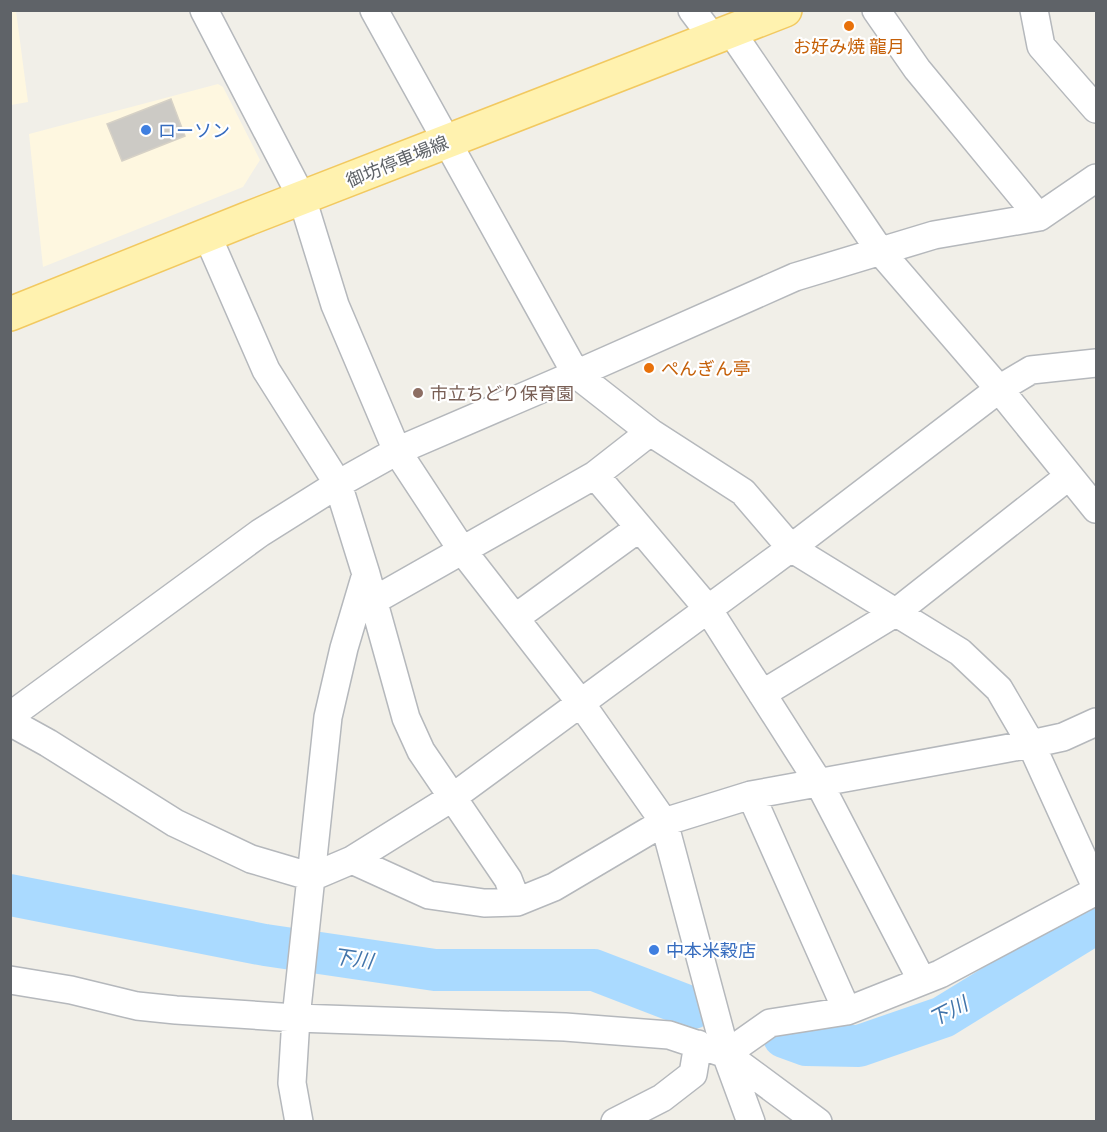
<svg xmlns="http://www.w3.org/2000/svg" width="1107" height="1132" font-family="Ubuntu,'Noto Sans JP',sans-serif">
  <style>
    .commercial { fill: #fef7e0 }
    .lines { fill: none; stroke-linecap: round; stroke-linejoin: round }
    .river { stroke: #aadaff; stroke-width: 42 }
    .building { fill: #cccac5; stroke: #d6d1c6; stroke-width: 1.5 }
    .minor-casing { stroke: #b5b8bc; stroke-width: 30 }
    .major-casing { stroke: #f2c960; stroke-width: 36 }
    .minor { stroke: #fff; stroke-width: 27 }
    .major { stroke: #fff2af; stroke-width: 33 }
    .food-dot { fill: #e8710a; stroke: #fff; stroke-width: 2 }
    .shop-dot { fill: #3f7fe0; stroke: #fff; stroke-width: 2 }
    .education-dot { fill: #8d6e63; stroke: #fff; stroke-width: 2 }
    .labels { text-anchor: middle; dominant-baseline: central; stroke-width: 4.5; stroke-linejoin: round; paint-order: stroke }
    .food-label { font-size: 18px; fill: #c56008; stroke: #fff }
    .shop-label { font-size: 18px; fill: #366cbe; stroke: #fff; text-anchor: start }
    .street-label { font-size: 18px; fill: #5f6368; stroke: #fff }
    .education-label { font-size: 18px; fill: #785e54; stroke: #fff; text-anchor: start }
    .water-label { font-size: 20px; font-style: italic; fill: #4174aa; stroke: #fff }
  </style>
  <rect width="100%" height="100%" fill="#f1efe8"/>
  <path class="commercial" d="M10 11H16L28 102 11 105Z
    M218 84 223 87 260 160 243 187 43 267 29 134Z"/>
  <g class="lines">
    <path class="river" d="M10 895 265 945 435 970H594L693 1008
      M784 1037 806 1045 859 1046 943 1017 1096 923"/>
  </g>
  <path class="building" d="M171 99 185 136 122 161 107 124Z"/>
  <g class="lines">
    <g class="minor-casing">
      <path id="minor" d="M204 10 302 198 335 305 397 451 462 550 580 702 664 822 726 1054 751 1122
        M374 10 576 374 650 432 743 492 791 548 960 652 999 689 1031 744 1096 887
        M692 10 713 38
        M1034 10 1041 46 1096 109
        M730 30 880 251 999 389 1096 509
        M1039 217 1096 178
        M207 235 266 370 338 484 366 574 344 648 328 717 296 1018 292 1083 299 1122
        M650 432 595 475 708 609 819 783 922 981
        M366 574 406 718 421 751 508 879 517 902
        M373 601 595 475
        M515 618 639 528
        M762 694 895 613 1069 476
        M10 716 260 533 338 484 397 451 576 374 795 277 934 235 1039 217 917 69 876 10
        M10 722 48 743 175 823 251 859 312 877 352 860 453 797 791 548 999 389 1031 370 1096 363
        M751 795 847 1011
        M352 860 429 895 484 903 517 902 554 887 664 822 751 795 1031 744 1063 737 1096 722
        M10 980 71 990 137 1006 176 1010 296 1018 565 1027 669 1035 726 1054 818 1122
        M726 1054 770 1023 847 1011 940 974 1096 891
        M615 1122 662 1098 693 1074 698 1044"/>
    </g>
    <g class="major-casing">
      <path id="major" d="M10 314 247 219 785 10"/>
    </g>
    <use href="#minor" class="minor"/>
    <use href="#major" class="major"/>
  </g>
  <g class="food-dot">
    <circle cx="849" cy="26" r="6"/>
    <circle cx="649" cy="368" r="6"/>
  </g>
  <g class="shop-dot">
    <circle cx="146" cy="130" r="6"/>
    <circle cx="654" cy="950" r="6"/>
  </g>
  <circle class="education-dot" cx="418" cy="393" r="6"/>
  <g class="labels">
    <g class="food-label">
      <text x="849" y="46">お好み焼 龍月</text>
      <text x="661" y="368" text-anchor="start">ぺんぎん亭</text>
    </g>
    <g class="shop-label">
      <text x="158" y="130">ローソン</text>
      <text x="666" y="950">中本米穀店</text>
    </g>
    <g class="street-label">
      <text transform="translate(397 161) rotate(-22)">御坊停車場線</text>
    </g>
    <g class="education-label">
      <text x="430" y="393">市立ちどり保育園</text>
    </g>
    <g class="water-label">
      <text transform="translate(353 958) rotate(8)">下川</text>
      <text transform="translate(948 1011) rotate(-27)">下川</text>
    </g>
  </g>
  <rect width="1107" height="1132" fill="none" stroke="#5f6368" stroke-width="24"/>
</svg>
